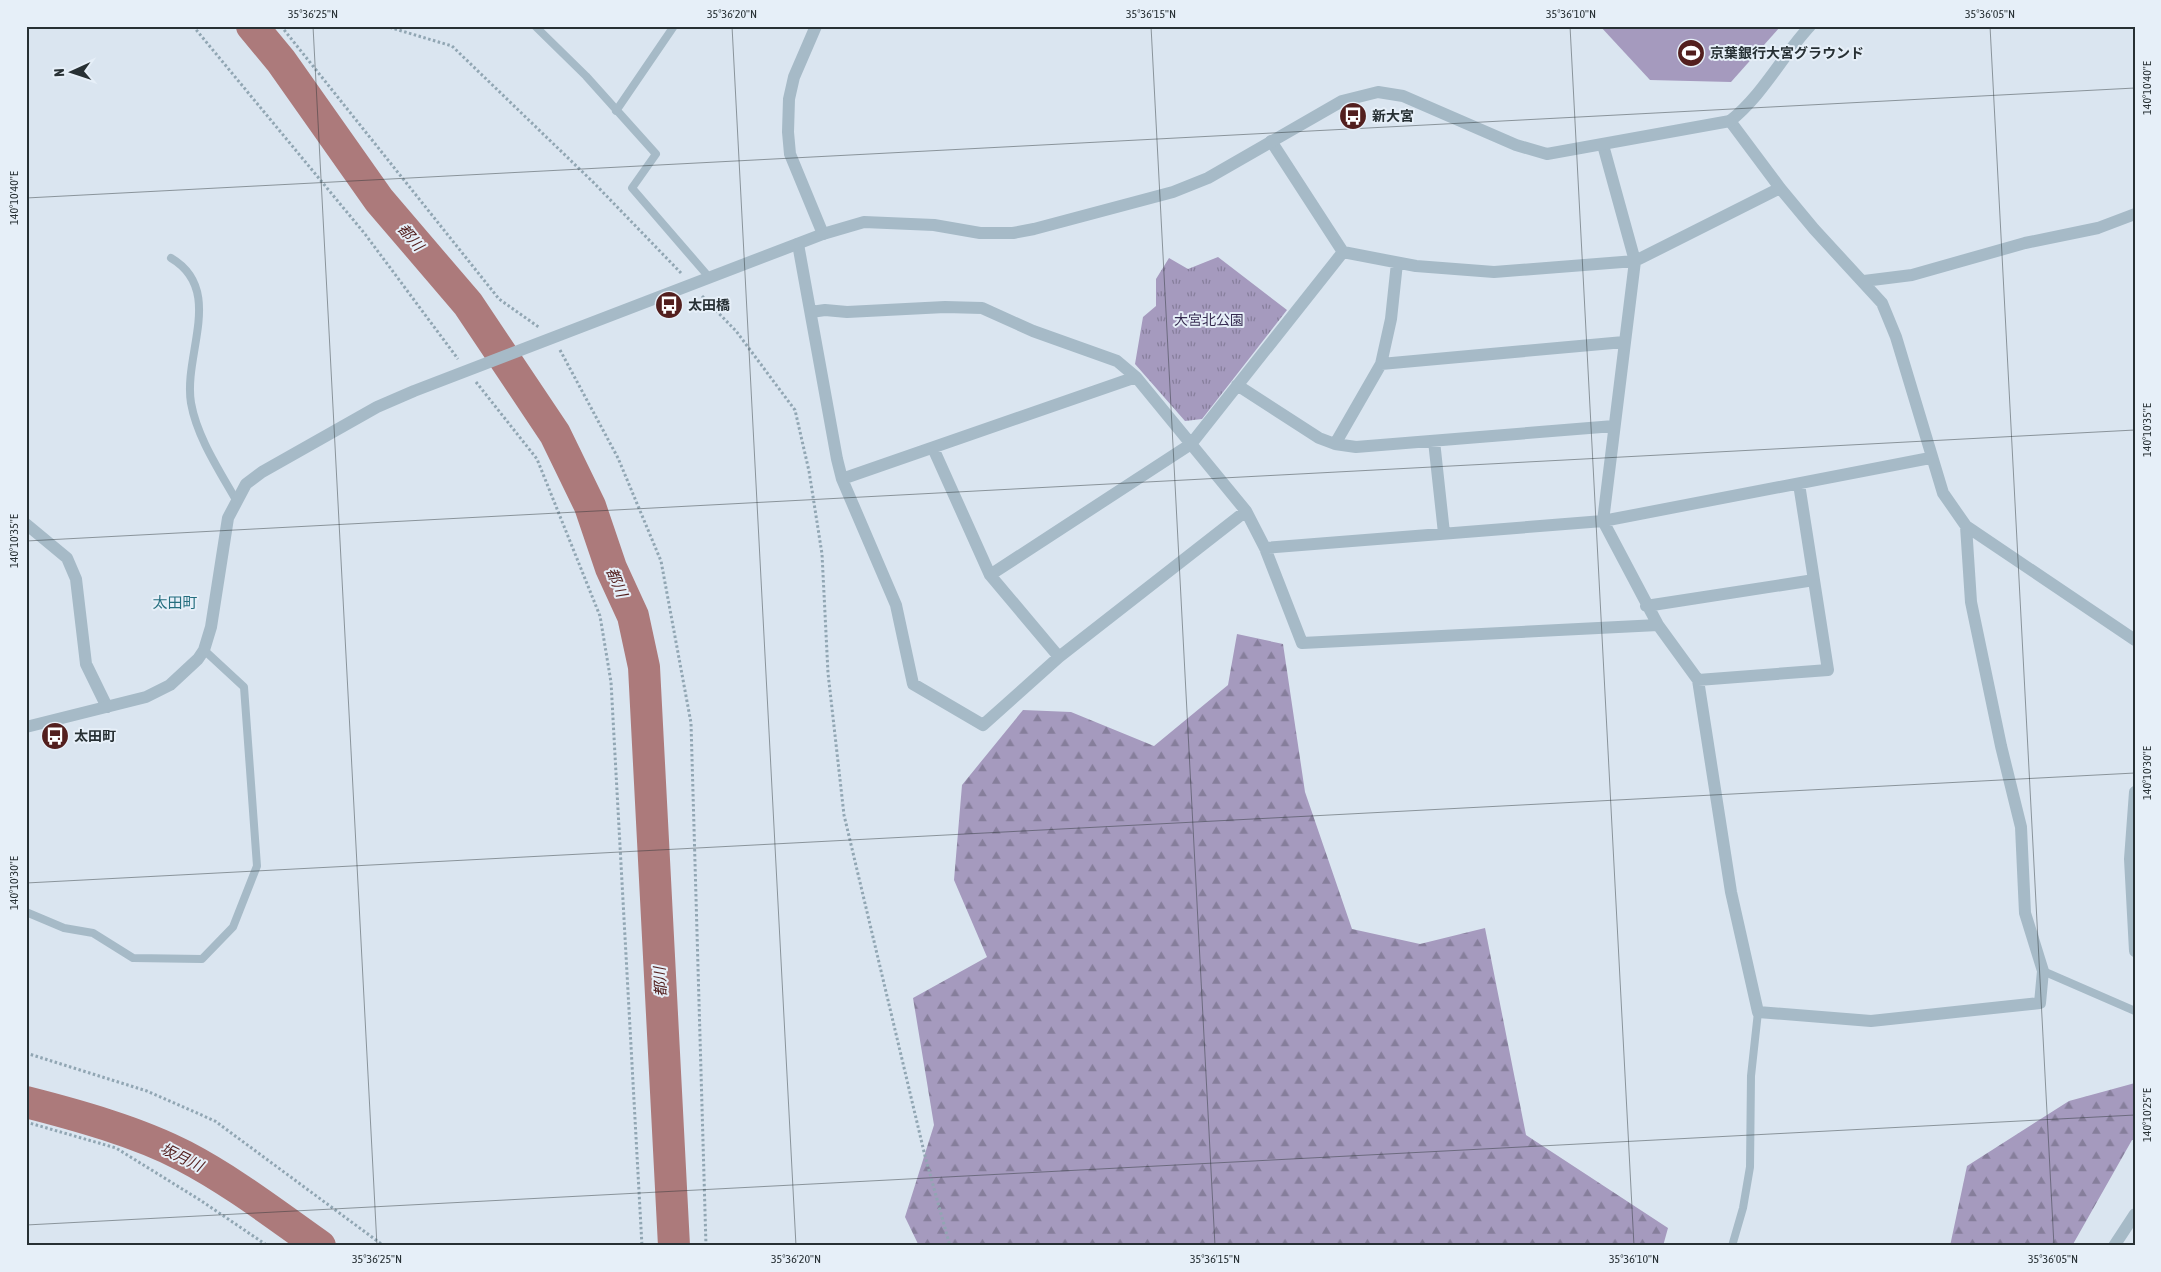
<svg xmlns="http://www.w3.org/2000/svg" width="2161" height="1272" font-family="'Asap Condensed','Noto Sans JP',sans-serif">
  <style>
    .forest { fill: url(#forest-firs) }
    .park { fill: url(#park-tufts) }
    .pitch { fill: #a59abe }
    .lines { fill: none; stroke-linecap: round; stroke-linejoin: round }
    .river { stroke: #ac7a7b; stroke-width: 32 }
    .path { stroke: #91a6b3; stroke-width: 3; stroke-dasharray: 2.5 2.5; stroke-linecap: butt }
    .service { stroke: #a6bac7; stroke-width: 8 }
    .minor { stroke: #a6bac7; stroke-width: 12 }
    .tertiary { stroke: #a6bac7; stroke-width: 12 }
    .ticks { fill: none; stroke: #273034; stroke-width: 1; stroke-opacity: 0.45 }
    .labels { text-anchor: middle; dominant-baseline: central; stroke-width: 4; stroke-linejoin: round; paint-order: stroke }
    .poi-label { font-size: 14px; font-weight: bold; fill: #273034; stroke: #e6eff8; text-anchor: start }
    .park-label { font-size: 14px; fill: #372c51; stroke: #e6eff8 }
    .water-label { font-size: 15px; font-style: italic; fill: #531f1e; stroke: #e6eff8 }
    .neighbourhood-label { font-size: 15px; fill: #246e7f; stroke: #e6eff8 }
    .neatline { fill: none; stroke: #273034; stroke-width: 2 }
    .ticks-label { font-size: 12px; text-anchor: middle; fill: #273034 }
  </style>
  <defs>
    <pattern id="forest-firs" width="22" height="20" patternUnits="userSpaceOnUse" patternTransform="scale(1.25)"><rect width="22" height="20" fill="#a59abe"/><path d="M5 1l3.5 6h-7zM16 11l3.5 6h-7z" fill="#867e9b"/></pattern>
    <pattern id="park-tufts" width="24" height="20" patternUnits="userSpaceOnUse" patternTransform="scale(1.25)"><rect width="24" height="20" fill="#a59abe"/><path d="M3 7l-1-3M5 7V3M7 7l1-3M15 17l-1-3M17 17v-4M19 17l1-3" fill="none" stroke="#867e9b"/></pattern>
  </defs>
  <rect width="100%" height="100%" fill="#dae5f0"/>
  <path class="forest" d="M1237 634 1283 644 1305 792 1352 929 1420 944 1485 928 1526 1135 1668 1228 1663 1246H919L905 1217 934 1125 913 998 987 957 954 880 962 785 1023 710 1071 712 1154 746 1228 685Z
    M2135 1083V1140H2132L2072 1246H1950L1967 1166 2069 1101Z"/>
  <path class="park" d="M1218 257 1287 310 1202 419 1185 421 1135 364 1143 317 1156 306V279L1169 258 1188 269Z"/>
  <path class="pitch" d="M1600 26H1781L1731 82 1650 80Z"/>
  <g class="lines">
    <path class="river" d="M252 26 281 61 379 200 468 304 555 434 590 506 611 568 633 616 644 667 674 1246
      M26 1102C77 1115 138 1132 184 1156 232 1181 276 1215 320 1246"/>
    <path class="path" d="M193 26 365 234 458 359
      M281 26 499 299 540 328
      M385 26 452 46 594 183 681 273
      M702 296 736 331 795 410 809 471 822 554 828 673 844 815 925 1156 950 1246
      M560 350 618 458 661 561 691 723 706 1246
      M476 382 537 459 600 616 611 682 642 1246
      M26 1053 147 1091 215 1121 384 1246
      M26 1122 116 1148 200 1200 268 1246"/>
    <path class="service" d="M535 26 586 76 656 154 632 188 708 276
      M616 111 674 26
      M171 258C225 290 183 354 191 403 197 437 219 470 236 500
      M26 912 64 928 93 933 133 958 202 959 233 927 257 866 244 687 204 650
      M2043 971 2135 1011
      M1732 1246 1743 1208 1750 1167 1751 1076 1758 1012"/>
    <path class="minor" d="M816 26 794 77 789 99 788 132 790 154 823 234
      M1810 26C1782 56 1763 95 1730 121L1780 188 1814 229 1882 303 1896 337 1943 493 1966 526 2135 640
      M1271 141 1343 252 1416 266 1494 272 1635 261 1780 188
      M1603 145 1635 261 1603 521 1658 625
      M798 244 837 459 842 479 896 605 913 684 983 725 1059 657 1246 511
      M1864 281 1912 275 2025 243 2098 228 2135 214
      M811 312 825 310 847 312 945 307 982 308 1033 331 1117 361 1136 377
      M1381 364 1624 342
      M1237 385 1319 438 1335 444 1356 447 1614 426
      M1434 441 1444 533
      M1335 444 1381 364 1391 319 1397 263
      M933 448 990 575 1059 657
      M842 479 1136 377 1246 511 1265 548 1302 643 1658 625 1698 680 1731 892 1758 1012 1871 1021 2040 1003 2043 971 2025 913 2021 827 2001 746 1971 602 1966 526
      M26 524 67 558 76 579 86 664 107 707
      M1265 548 1603 521 1930 458
      M990 575 1191 444 1343 252
      M1646 606 1814 580
      M1698 680 1828 670 1799 484
      M2135 792 2130 859 2135 951
      M2114 1246 2135 1214"/>
    <path class="tertiary" d="M26 727 146 697 170 685 198 659 204 650 211 627 228 518 246 484 262 472 377 407 414 391 823 234 864 222 934 225 980 233H1013L1034 229 1173 192 1208 178 1342 101 1378 92 1403 96 1516 145 1547 154 1730 121"/>
  </g>
  <path class="ticks" d="M313 26 377 1246M732 26 796 1246M1151 26 1215 1246M1570 26 1634 1246M1990 26 2054 1246M26 198 2135 88M26 541 2135 430M26 883 2135 773M26 1225 2135 1115"/>
  <defs>
    <g id="stadium-disc" transform="scale(1.4375)"><circle r="9.5" fill="#531f1e" stroke="#e6eff8"/><path d="M0-5a6.5 5 0 1 0 0 10a6.5 5 0 1 0 0-10ZM-3.5-1.8h7v3.6h-7Z" fill="#fff"/></g>
    <g id="bus-disc" transform="scale(1.4375)"><circle r="9.5" fill="#531f1e" stroke="#e6eff8"/><path d="M-5-6H5V4H4V6H2V4H-2V6H-4V4H-5ZM-3.5-4V0h7V-4ZM-3.5 1.2v1.5H-2V1.2ZM2 1.2v1.5H3.5V1.2Z" fill="#fff"/></g>
  </defs>
  <g fill-rule="evenodd">
    <use href="#stadium-disc" x="1691" y="53"/>
    <use href="#bus-disc" x="1353" y="116"/>
    <use href="#bus-disc" x="669" y="305"/>
    <use href="#bus-disc" x="55" y="736"/>
  </g>
  <g class="labels">
    <g class="poi-label">
      <text x="1710" y="53">京葉銀行大宮グラウンド</text>
      <text x="1372" y="116">新大宮</text>
      <text x="688" y="305">太田橋</text>
      <text x="74" y="736">太田町</text>
    </g>
    <g class="park-label">
      <text x="1209" y="320">大宮北公園</text>
    </g>
    <g class="water-label">
      <text transform="translate(411 237) rotate(49)">都川</text>
      <text transform="translate(617 582) rotate(67)">都川</text>
      <text transform="translate(660 982) rotate(-93)">都川</text>
      <text transform="translate(182 1157) rotate(26)">坂月川</text>
    </g>
    <g class="neighbourhood-label">
      <text x="175" y="602">太田町</text>
    </g>
  </g>
  <rect width="2161" height="1272" fill="none" stroke="#e6eff8" stroke-width="55"/>
  <g transform="translate(72 72) rotate(267)" stroke="#e6eff8" stroke-width="4" paint-order="stroke">
  <path d="M0-4L9 19L0 12L-9 19Z" fill="#273034"/>
  <text y="-8" font-size="14" font-weight="bold" text-anchor="middle" fill="#273034">N</text>
  </g>
  <rect x="28" y="28" width="2106" height="1216" class="neatline"/>
  <g class="ticks-label">
    <text x="313" y="18">35°36'25"N</text>
    <text x="732" y="18">35°36'20"N</text>
    <text x="1151" y="18">35°36'15"N</text>
    <text x="1571" y="18">35°36'10"N</text>
    <text x="1990" y="18">35°36'05"N</text>
    <text transform="translate(2147 88) rotate(-90)" y="4">140°10'40"E</text>
    <text transform="translate(14 198) rotate(-90)" y="4">140°10'40"E</text>
    <text transform="translate(2147 430) rotate(-90)" y="4">140°10'35"E</text>
    <text transform="translate(14 541) rotate(-90)" y="4">140°10'35"E</text>
    <text transform="translate(2147 773) rotate(-90)" y="4">140°10'30"E</text>
    <text transform="translate(14 883) rotate(-90)" y="4">140°10'30"E</text>
    <text transform="translate(2147 1115) rotate(-90)" y="4">140°10'25"E</text>
    <text x="377" y="1263">35°36'25"N</text>
    <text x="796" y="1263">35°36'20"N</text>
    <text x="1215" y="1263">35°36'15"N</text>
    <text x="1634" y="1263">35°36'10"N</text>
    <text x="2053" y="1263">35°36'05"N</text>
  </g>
</svg>
